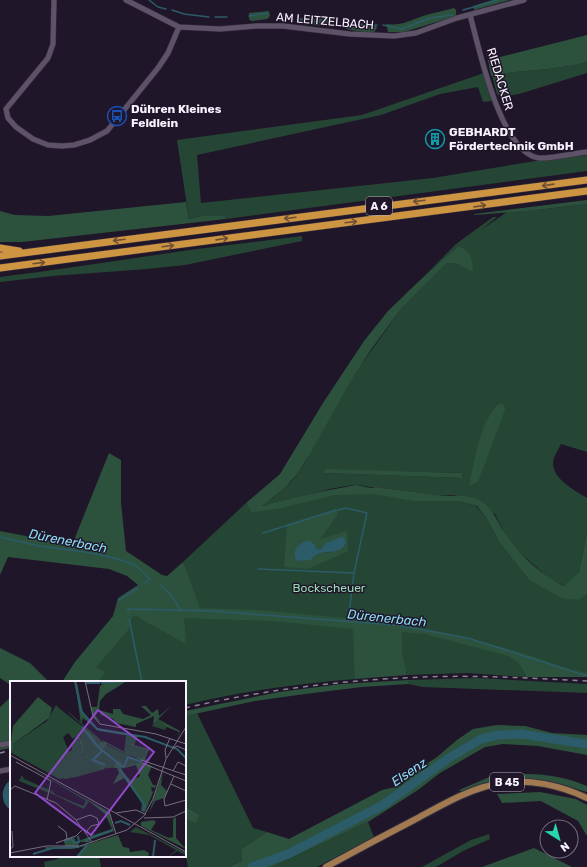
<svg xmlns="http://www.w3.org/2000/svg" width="587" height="867" font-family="Rubik,sans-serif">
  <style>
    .green { fill: #254634; fill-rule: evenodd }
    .forest { fill: #2c523d; fill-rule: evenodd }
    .water { fill: #2c5b69 }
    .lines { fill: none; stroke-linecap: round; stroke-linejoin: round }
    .stream { stroke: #2c5b69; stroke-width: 1.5 }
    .river { stroke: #2c5b69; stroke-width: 9 }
    .minor-casing { stroke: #3a3340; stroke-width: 6 }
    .major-casing { stroke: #3a3340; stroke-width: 8 }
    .highway-casing { stroke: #3a3340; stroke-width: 8 }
    .minor { stroke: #5e5269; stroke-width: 5 }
    .major { stroke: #a17a52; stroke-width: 6 }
    .highway { stroke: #cd9442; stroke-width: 7 }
    .rail { stroke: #8c8494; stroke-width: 1.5; stroke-dasharray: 5 5; stroke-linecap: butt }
    .oneway { stroke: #6e4f34 }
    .labels { text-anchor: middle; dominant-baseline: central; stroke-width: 3; stroke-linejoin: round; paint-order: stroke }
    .shield { fill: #201629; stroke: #b7afbe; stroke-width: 1 }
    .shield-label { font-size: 11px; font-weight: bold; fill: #f8f1fe }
    .street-label { font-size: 12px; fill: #f8f1fe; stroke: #201629 }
    .poi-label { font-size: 12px; font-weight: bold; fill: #f8f1fe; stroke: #201629; text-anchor: start }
    .park-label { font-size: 12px; fill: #98dbb5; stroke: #201629 }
    .water-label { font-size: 13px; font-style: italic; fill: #8dddf6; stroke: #201629 }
    .inset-river { fill: none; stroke: #2c5b69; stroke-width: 2 }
    .inset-road { fill: none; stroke: #766e7e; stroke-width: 1 }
    .view { fill: #8e4ac8; fill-opacity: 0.15; stroke: #8e4ac8; stroke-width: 2 }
    .inset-edge { fill: none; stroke: #f8f1fe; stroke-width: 2 }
  </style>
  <rect width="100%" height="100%" fill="#201629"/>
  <path class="green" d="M587 62V73L519 94 503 97 497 94 492 76C523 69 556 71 587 62Z
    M484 73 493 101 483 102 478 87 440 94 381 115 197 155 201 203 433 178 542 160 587 155V171L226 219 225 216H201L189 219 177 140 362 115Z
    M587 204V452L561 444C559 448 556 453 554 458 548 477 574 490 587 498V532L579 572 565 586 550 579 519 552 506 536 495 514 454 495H436L376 487C369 488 362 485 355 485 323 488 293 501 261 506 269 501 277 495 284 489 300 474 310 455 319 436L256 510 354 489 433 501H458L476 506 487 519 499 542 529 580 580 600 587 594V674L523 671 526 677 467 673 407 675V672L355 676V679C298 684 240 691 185 705V682H66L76 667 184 567 183 562 246 503 247 505 284 472 389 312 456 244 493 217H497L481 230 507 212 528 211ZM460 247 473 271 455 263H447L401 309 356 372 396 313ZM325 470 463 473 462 478 325 473Z
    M302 236V241L185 265 147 269 53 276 0 282V277C63 269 127 259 190 250 227 245 265 241 302 236Z
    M477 678 587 684V693L423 687 408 684 409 680Z
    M197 713 253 828 267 832 241 849 242 861 228 867H188L185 851V819L196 822 200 815 185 806V716Z
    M368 822 374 837 317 867H272Z
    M489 834 490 839 463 851 436 867H422L471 840Z
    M59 856H99L101 867H45L44 862 58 859Z"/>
  <path class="forest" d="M492 0H510L474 10 473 6Z
    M454 8 456 10V16L404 32H388L386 24C401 26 409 21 423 16 431 13 445 11 454 8Z
    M269 11 270 16 267 19 251 21 249 19V13Z
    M300 18 337 19 335 27 299 24Z
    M347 22 376 25 377 28 374 32H363L346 29Z
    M587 35V62C556 71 523 69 491 76L488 60Z
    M587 200V204L528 211 475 215 474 214Z
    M186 202 189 219 201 216H225L226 219 22 242H0V211L15 215 48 216Z
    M459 246C472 253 472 258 473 272L455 263H447L401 309 369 352 347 387 309 456 298 473 284 489 262 506 319 492 356 485 371 488 376 487C396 490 417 492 437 495 452 497 469 493 482 502 495 511 498 524 507 536 521 557 542 575 564 586L579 572 587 532V594L580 600 562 598 529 580 499 542 487 519 477 506 458 501H415L373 494 334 495 277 509 252 512 246 503 280 474 323 403 364 341 388 311 418 282Z
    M500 403 504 405 505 410 478 482 469 486C475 461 479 421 500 403Z
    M109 453 121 460V503L126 551 162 575 167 576 183 562 200 608 258 610 407 624 409 626C450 633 489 643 528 655 548 661 567 670 587 673V677H526L520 664 509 656 425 634 402 632V653L407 675 355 679 353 629 274 621 184 618 186 644 136 616 132 617 128 630 96 667 105 672 98 682H62L75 662 113 616 118 598 138 585 127 576 109 569 8 557 0 575V531L72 545Z
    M325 469 463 473 462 478 324 473Z
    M336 509 338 514 320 539 347 531 348 551 308 569 284 567 287 524ZM346 542 345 546 338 551 316 554 302 561H298L295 558 321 549 322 547Z
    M0 648 30 663 49 682H11V689L9 684 0 678Z
    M409 680 408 684 362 687 305 694 255 701 185 716V711L279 692 341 684Z
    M11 697V748L0 750V707Z
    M497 725 525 726 552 733 587 735V755L538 746 503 744 485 747 440 773 418 790 368 822 272 867H228L242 861 241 849 267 832 289 839 382 790 400 786 420 768 437 757 457 740 473 729Z
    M527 774C548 774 568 778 587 786V792C577 790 567 785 557 783 525 776 493 779 462 792L459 790 494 775Z
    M540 792 576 799 587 805V836L578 821 541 801 502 803 497 794Z
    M185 806 200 815 196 823 185 819Z
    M534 848 572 867H482Z"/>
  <path class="water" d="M341 537 344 538 346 542C342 555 328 550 318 554 315 555 313 558 310 560L298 561 295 558V551C301 540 312 536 317 550L321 549 326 543Z
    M11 780V810C0 804 0 786 11 780Z"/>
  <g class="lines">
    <path class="stream" d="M149 0 158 7 166 9
      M172 10 184 14 209 17
      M463 10 498 0
      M282 14 290 18
      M249 16 268 13
      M215 17H227
      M301 20 311 22 338 21
      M352 24 367 26 377 25
      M383 25 402 29 430 18 452 15
      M263 533 330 512 346 508 367 513 354 573 348 621
      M0 537 39 546 92 553 118 559 135 565 150 579 144 583
      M258 569 354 573
      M160 585C170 593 175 599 180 610
      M119 600 138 588
      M128 612V609L213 611 396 625 468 638 587 676
      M129 619 142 682"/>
    <path class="river" d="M252 867 288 854 383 805 449 758 481 739 498 735 521 734 587 744"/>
    <g class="minor-casing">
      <path id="minor" d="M54 0 53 44 48 58 6 109 8 118 16 127 33 139 48 145 62 146 74 145 90 140 107 131 158 68 168 53 179 27
        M126 0 179 27 220 29 256 26H283L350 34 394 36 416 33 457 18 524 0
        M470 15C479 47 500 153 539 158 549 159 576 153 587 152
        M0 745 11 743
        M0 771 11 769"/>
    </g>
    <g class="major-casing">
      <path id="major" d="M326 867C355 851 385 835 414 820 442 805 470 788 501 783 529 778 562 786 587 798"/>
    </g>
    <g class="highway-casing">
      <path id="highway" d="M0 248 19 251
        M0 256 587 180
        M0 268 587 191"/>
    </g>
    <use href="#minor" class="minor"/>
    <use href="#major" class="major"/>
    <use href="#highway" class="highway"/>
    <path class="rail" d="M185 708C263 690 343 680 423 677 478 675 532 678 587 681
      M0 753 11 750"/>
  </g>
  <defs><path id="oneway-shaft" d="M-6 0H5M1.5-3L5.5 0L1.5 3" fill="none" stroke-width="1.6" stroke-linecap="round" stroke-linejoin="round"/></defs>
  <g class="oneway">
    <use href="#oneway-shaft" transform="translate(548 185) rotate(172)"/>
    <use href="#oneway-shaft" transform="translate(419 201) rotate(173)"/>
    <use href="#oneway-shaft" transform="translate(480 206) rotate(-8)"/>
    <use href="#oneway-shaft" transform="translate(290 218) rotate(173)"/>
    <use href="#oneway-shaft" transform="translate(351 222) rotate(-7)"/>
    <use href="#oneway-shaft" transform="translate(222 239) rotate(-8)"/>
    <use href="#oneway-shaft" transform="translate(119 240) rotate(173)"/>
    <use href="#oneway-shaft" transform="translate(168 246) rotate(-7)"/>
    <use href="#oneway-shaft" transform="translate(39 263) rotate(-7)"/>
  </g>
  <defs>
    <g id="bus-ring" transform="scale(1)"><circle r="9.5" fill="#201629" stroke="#1a4fb4" stroke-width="1.5"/><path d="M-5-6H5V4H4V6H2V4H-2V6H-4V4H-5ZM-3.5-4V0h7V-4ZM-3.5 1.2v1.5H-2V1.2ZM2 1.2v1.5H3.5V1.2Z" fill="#1a4fb4"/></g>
    <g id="building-ring" transform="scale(1)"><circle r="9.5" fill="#201629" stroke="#0f9aa8" stroke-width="1.5"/><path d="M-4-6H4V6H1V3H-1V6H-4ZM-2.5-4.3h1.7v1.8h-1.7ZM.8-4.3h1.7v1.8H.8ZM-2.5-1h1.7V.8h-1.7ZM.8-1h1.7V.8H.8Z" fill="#0f9aa8"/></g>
  </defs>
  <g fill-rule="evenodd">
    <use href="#bus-ring" x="117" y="116"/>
    <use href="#building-ring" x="435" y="139"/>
  </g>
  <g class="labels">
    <g class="shield">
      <rect x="366" y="197" width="26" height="18" rx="3"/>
      <rect x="490" y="773" width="34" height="18" rx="3"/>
    </g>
    <g class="shield-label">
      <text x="379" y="206">A 6</text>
      <text x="507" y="782">B 45</text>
    </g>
    <g class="street-label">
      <text transform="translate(325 21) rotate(5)">AM LEITZELBACH</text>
      <text transform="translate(500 79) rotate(73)">RIEDACKER</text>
    </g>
    <g class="poi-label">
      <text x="131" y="109">Dühren Kleines<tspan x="131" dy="14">Feldlein</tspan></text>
      <text x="449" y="132">GEBHARDT<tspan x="449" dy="14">Fördertechnik GmbH</tspan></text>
    </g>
    <g class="park-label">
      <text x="329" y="588">Bockscheuer</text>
    </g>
    <g class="water-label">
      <text transform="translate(68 541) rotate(11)">Dürenerbach</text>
      <text transform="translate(387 618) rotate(6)">Dürenerbach</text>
      <text transform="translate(409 772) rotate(-34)">Elsenz</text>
    </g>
  </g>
  <g transform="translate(10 681)">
    <rect width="176" height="176" fill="#201629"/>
    <path d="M46 24 50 28 87 57 65 38 55 28 90 58 91 61 132 81 122 85 88 88 66 96 49 98 0 71 3 63 37 40ZM58 52 63 58 67 55 71 56 72 71 75 75 73 74 71 69 69 57 61 63 62 69 59 71 53 56ZM147 37 157 45 155 49 142 45ZM120 54 127 56 122 65 138 69 134 77H127L114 72 116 55ZM18 85 79 120 74 128 40 112 41 109 46 114 73 125 76 120ZM12 94 14 98 40 109 39 112 9 100ZM126 146 176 172V174L167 170 158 176 166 169 139 154 120 151Z" fill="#254634" fill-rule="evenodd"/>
    <path d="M65 0 67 2 73 32 87 47 134 56H127L124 64 139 68 135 78 139 81 132 80 108 69 97 63 93 68 108 82 110 79 113 86 132 81 142 85 138 94 143 104H146L152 89 145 107 141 106 142 111 144 109 135 131 131 130 132 122 114 97 103 103 109 92 107 87H104L106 81 87 65 70 44 80 51 88 64 91 60 94 62 92 59 126 77H134L137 69 122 65 121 62 123 63 126 56 89 50 73 37 71 43ZM126 84 130 95 121 100 110 88ZM117 0 96 13 90 20 89 29 103 33V28H110L113 33 133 38 141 34 131 25H136L142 32 148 28 149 35 161 25 148 38 170 50 167 58 169 51 157 46 148 38 143 43 144 35 126 43V46L106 42 103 38 91 34 88 27 85 34 91 42 84 36 81 26H87L90 5 95 2ZM28 16 42 27 39 37 3 63 2 70H0L3 45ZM67 55 70 56 72 60 73 73 94 87V88L66 96 55 98V94L57 97 65 96 92 87 72 73 69 57 61 63ZM153 90 151 104 157 110 154 117 145 120 139 132ZM75 117 99 131 104 150 81 158 80 155 102 148 95 133ZM166 136V157L176 168 131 145V141L143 139 146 141 141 149 159 157 163 156V138ZM108 154 113 166 119 167 120 171 134 169 139 172 138 176H66L76 165 62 168H42L22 173 36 169 35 166 65 167ZM64 156 66 161 79 156 80 161H69L68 165H55L54 159Z" fill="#2c523d" fill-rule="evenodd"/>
    <path class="inset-river" d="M65 0 71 30 87 48 135 56 167 68 176 77M76 2H90M91 2 114 0M72 46 88 66 113 86M92 70 83 79 95 84M114 86 118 76 132 81M110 88 135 125 133 130M105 142 111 140 120 144M54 160 61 158 64 162 69 161 68 155M76 161 78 158 103 149M23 173 43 167 69 166M67 176 77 164M143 176 145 159"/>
    <path class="inset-road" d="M75 0 83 35 90 43 146 53 176 63M163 67 167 65 176 69M0 74 176 171M156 77 155 69 160 57M131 79 176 94M6 81 41 100 37 119M132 82 176 100M163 90 168 81 176 85M164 95 154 118 155 125 176 119M161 103 176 110M0 109 5 105 46 122 66 139 82 161M99 130 106 153M106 132 126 129 135 133 143 118 156 78 176 46M134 137 163 136 176 130M66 139 80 134 87 137 89 143 81 145 76 151M48 145 56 151 57 158M46 162 66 155 72 149M0 168 3 166 2 150M0 172 36 165H70L117 149 136 133"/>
    <path class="view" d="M88 29 144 71 81 154 25 112Z"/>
    <rect width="176" height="176" class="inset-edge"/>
  </g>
  <g transform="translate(559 839) rotate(143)"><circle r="19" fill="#201629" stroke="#766e7e"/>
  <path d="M0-3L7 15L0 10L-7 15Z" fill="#28d5ad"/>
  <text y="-6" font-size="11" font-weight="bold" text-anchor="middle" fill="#f8f1fe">N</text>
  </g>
</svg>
